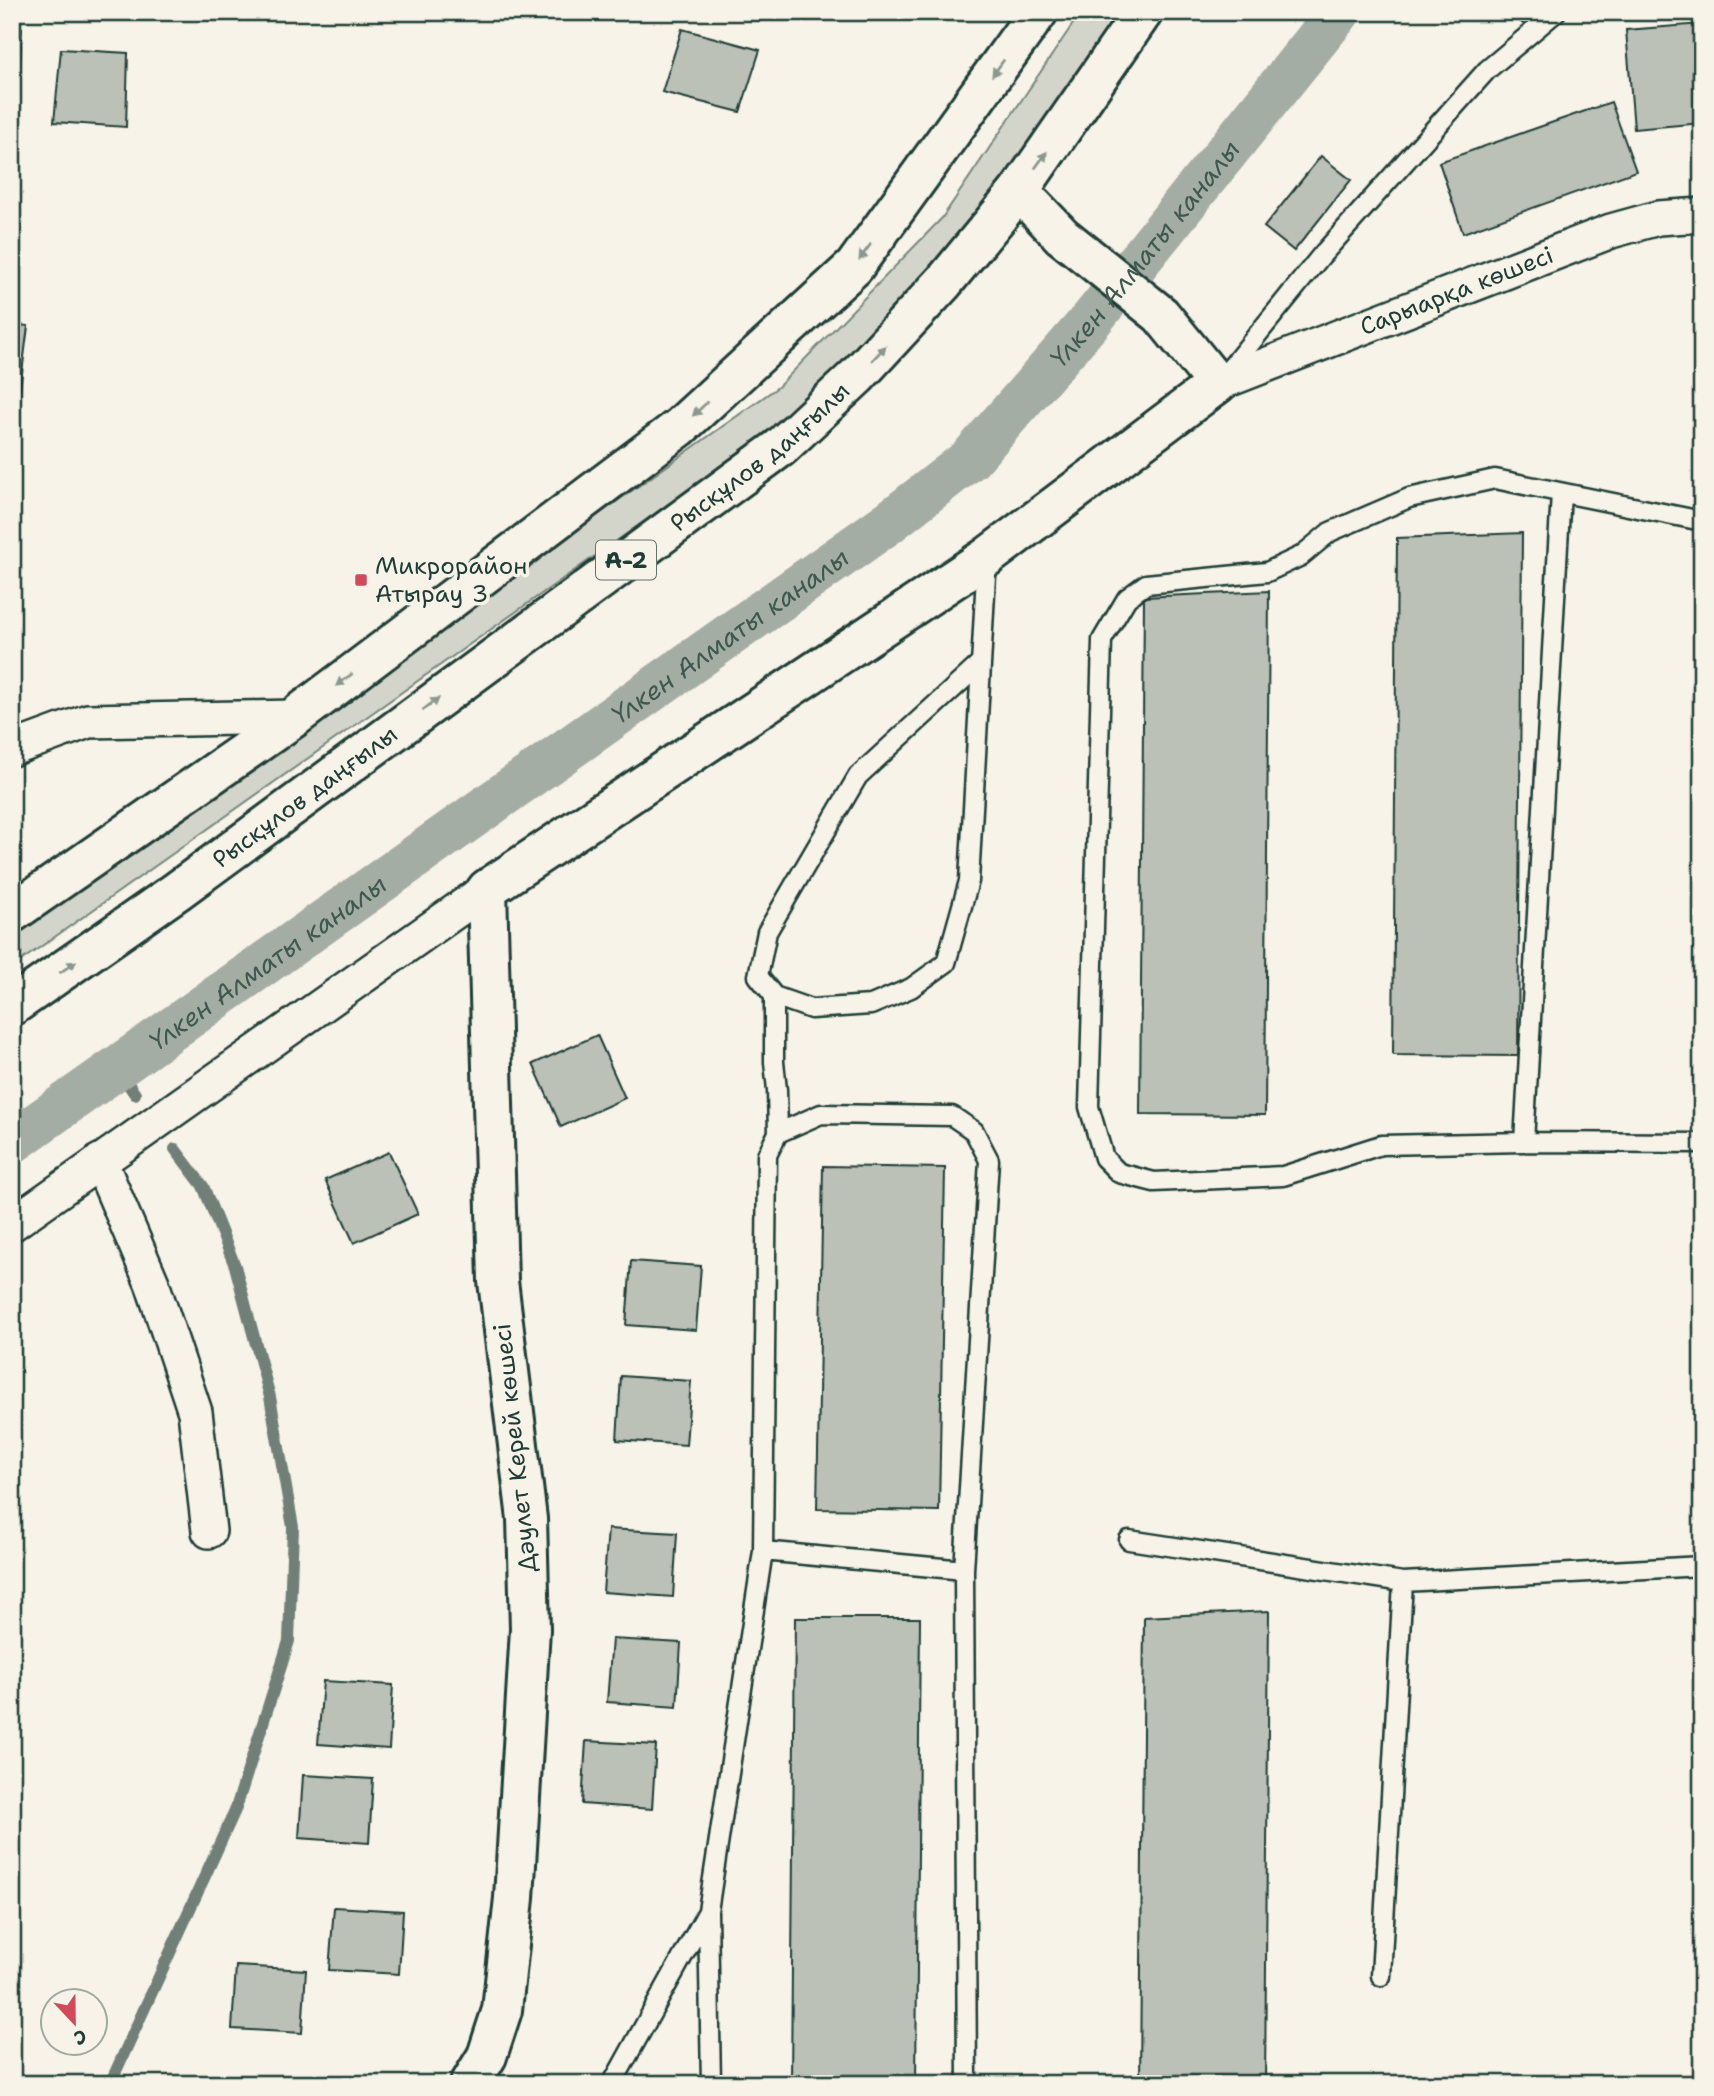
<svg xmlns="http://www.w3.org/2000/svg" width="1714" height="2096" font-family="'Shantell Sans',sans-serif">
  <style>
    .green { fill: #d3d5ca; stroke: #79897f; stroke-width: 2 }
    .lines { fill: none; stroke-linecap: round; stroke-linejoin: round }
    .stream { stroke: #6f8077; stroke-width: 12 }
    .canal { stroke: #a4ada3; stroke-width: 44 }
    .building { fill: #bbc1b6; stroke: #1f3d34; stroke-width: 2 }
    .lane-casing { stroke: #1f3d34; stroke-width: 23 }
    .street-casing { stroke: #1f3d34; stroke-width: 38 }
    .secondary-casing { stroke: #1f3d34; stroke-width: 44 }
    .primary-casing { stroke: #1f3d34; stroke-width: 44 }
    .lane { stroke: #f7f3e8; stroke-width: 18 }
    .street { stroke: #f7f3e8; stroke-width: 33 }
    .secondary { stroke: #f7f3e8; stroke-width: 38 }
    .primary { stroke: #f7f3e8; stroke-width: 38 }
    .oneway { fill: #8b988e }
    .poi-dot { fill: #d1495b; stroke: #f7f3e8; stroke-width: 2.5 }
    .labels { text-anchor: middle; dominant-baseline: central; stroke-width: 7; stroke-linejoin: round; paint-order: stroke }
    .shield { fill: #f7f3e8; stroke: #60746a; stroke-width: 2 }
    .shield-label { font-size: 23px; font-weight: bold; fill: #1f3d34 }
    .street-label { font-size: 24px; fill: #1f3d34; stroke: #f7f3e8 }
    .poi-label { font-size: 24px; fill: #1f3d34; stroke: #f7f3e8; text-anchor: start }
    .water-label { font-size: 26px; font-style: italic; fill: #405950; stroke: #f7f3e8 }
  </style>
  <rect width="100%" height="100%" fill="#f7f3e8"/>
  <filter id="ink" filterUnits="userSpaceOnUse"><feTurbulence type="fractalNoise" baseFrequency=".0143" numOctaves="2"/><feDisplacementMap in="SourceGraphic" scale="14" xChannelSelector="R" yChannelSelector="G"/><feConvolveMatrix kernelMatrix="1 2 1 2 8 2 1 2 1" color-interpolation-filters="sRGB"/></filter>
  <g filter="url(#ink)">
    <path class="green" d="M1081 12H1119L963 236 795 415 12 967V931L778 387 942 218Z"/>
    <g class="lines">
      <path class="stream" d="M117 1068 135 1094
        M110 2084 236 1808 289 1641 293 1527 270 1397 235 1266 203 1186 175 1149"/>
      <path class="canal" id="s1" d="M12 1142 888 523 970 459 1092 319 1339 12"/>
    </g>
    <path class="building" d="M1508 12H1551L1535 33Z
      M1702 24V123L1634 129 1626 30Z
      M12 28H22L17 117 12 116Z
      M682 29 760 50 740 112 662 92Z
      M61 49 128 53 126 127 54 122Z
      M1611 102 1636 171 1463 233 1439 162Z
      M1321 156 1351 180 1294 251 1264 227Z
      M12 324 28 326 17 412 12 411Z
      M1522 533 1518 1056 1393 1055 1397 538Z
      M1269 591 1265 1115 1140 1114 1144 597Z
      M597 1035 625 1098 561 1127 533 1064Z
      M389 1152 418 1214 354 1243 325 1180Z
      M823 1166 945 1168 939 1511 817 1509Z
      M631 1261 701 1266 696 1330 626 1325Z
      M621 1376 691 1381 686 1445 617 1440Z
      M608 1529 677 1533 673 1597 603 1592Z
      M1269 1611 1265 2084H1140L1144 1617Z
      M795 1618H920L916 2084H791Z
      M612 1639 681 1643 677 1707 607 1702Z
      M323 1681 393 1685 389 1749 318 1744Z
      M586 1741 656 1745 652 1809 582 1804Z
      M303 1775 373 1779 369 1843 299 1838Z
      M334 1907 403 1911 399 1974 329 1970Z
      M236 1966 306 1970 302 2033 232 2029Z"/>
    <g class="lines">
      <g class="lane-casing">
        <path id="lane" d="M1224 376 1321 256 1487 70 1556 12
          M1702 521 1495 479 1409 498 1330 532 1301 556 1267 572 1146 584 1127 598 1102 640 1089 1107 1104 1158 1119 1173 1154 1182 1283 1176 1381 1145 1524 1142 1702 1143
          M981 663 858 776 767 932 758 976 774 996 811 1009 871 1005 911 988 946 963 969 881 987 557
          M774 996V1062L777 1090 778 1133
          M1524 1142 1561 493
          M1129 1540 1403 1582 1702 1566
          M763 1551 964 1570
          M708 1912 711 2084
          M1381 1976 1403 1582
          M612 2084 708 1911 763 1551 767 1155 778 1133 821 1114 952 1116 974 1131 989 1160 964 1570 967 2084"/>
      </g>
      <g class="street-casing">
        <g id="street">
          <path id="s2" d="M1217 384 1611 231 1658 218 1702 215"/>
          <path d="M12 749 88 721 295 717"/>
          <path d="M100 1161 152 1283 195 1412 209 1531"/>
          <path d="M12 1224 487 889"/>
        </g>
      </g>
      <g class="secondary-casing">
        <path id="secondary" d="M470 2084 487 2056 502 2010 514 1898 530 1629 527 1519 498 1281 487 889 987 557 1217 384 1161 315 1062 236 1019 191"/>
      </g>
      <g class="primary-casing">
        <g id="primary">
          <path d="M12 913 295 717 680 427 854 267 1038 12"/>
          <path id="s3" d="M12 1006 177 891 781 447 857 376 944 282 1019 191 1143 12"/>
        </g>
      </g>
      <use href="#lane" class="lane"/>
      <use href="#street" class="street"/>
      <use href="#secondary" class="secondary"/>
      <use href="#primary" class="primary"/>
    </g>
    <defs><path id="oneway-solid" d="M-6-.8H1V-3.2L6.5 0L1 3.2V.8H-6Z" transform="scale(1.75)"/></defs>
    <g class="oneway">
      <use href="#oneway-solid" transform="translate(998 68) rotate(126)"/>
      <use href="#oneway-solid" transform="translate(1041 160) rotate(-54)"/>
      <use href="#oneway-solid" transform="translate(865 252) rotate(126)"/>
      <use href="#oneway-solid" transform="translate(879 353) rotate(-47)"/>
      <use href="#oneway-solid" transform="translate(700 409) rotate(137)"/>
      <use href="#oneway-solid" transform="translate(344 680) rotate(143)"/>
      <use href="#oneway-solid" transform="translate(431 704) rotate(-36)"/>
      <use href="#oneway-solid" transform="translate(68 967) rotate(-35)"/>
    </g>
  </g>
  <rect class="poi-dot" x="354" y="573" width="14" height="14" rx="3.5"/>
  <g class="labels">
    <rect class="shield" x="596" y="540.5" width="60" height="39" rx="5"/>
    <g class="shield-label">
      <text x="626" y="560">A-2</text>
    </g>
    <g class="street-label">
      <text stroke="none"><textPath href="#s2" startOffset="257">Сарыарқа көшесі</textPath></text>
      <text stroke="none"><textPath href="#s3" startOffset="928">Рысқұлов даңғылы</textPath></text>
      <text stroke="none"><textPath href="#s3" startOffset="360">Рысқұлов даңғылы</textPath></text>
      <text transform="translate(515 1448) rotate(-96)">Дәулет Керей көшесі</text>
    </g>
    <g class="poi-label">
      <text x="375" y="566">Микрорайон<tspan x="375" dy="28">Атырау 3</tspan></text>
    </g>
    <g class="water-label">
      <text stroke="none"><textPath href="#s1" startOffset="1446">Үлкен Алматы каналы</textPath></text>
      <text stroke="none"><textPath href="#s1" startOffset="878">Үлкен Алматы каналы</textPath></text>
      <text stroke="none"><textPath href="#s1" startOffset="312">Үлкен Алматы каналы</textPath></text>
    </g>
  </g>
  <rect width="1714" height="2096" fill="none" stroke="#f7f3e8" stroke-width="42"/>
  <rect x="21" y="21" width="1672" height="2054" fill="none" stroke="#1f3d34" stroke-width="2.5" filter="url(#ink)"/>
  <g transform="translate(74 2022) rotate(158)"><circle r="33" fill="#f7f3e8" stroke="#a1aaa0" stroke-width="2"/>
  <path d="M0-5L12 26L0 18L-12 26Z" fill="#d1495b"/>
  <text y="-10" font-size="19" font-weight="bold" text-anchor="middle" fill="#1f3d34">С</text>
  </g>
</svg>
